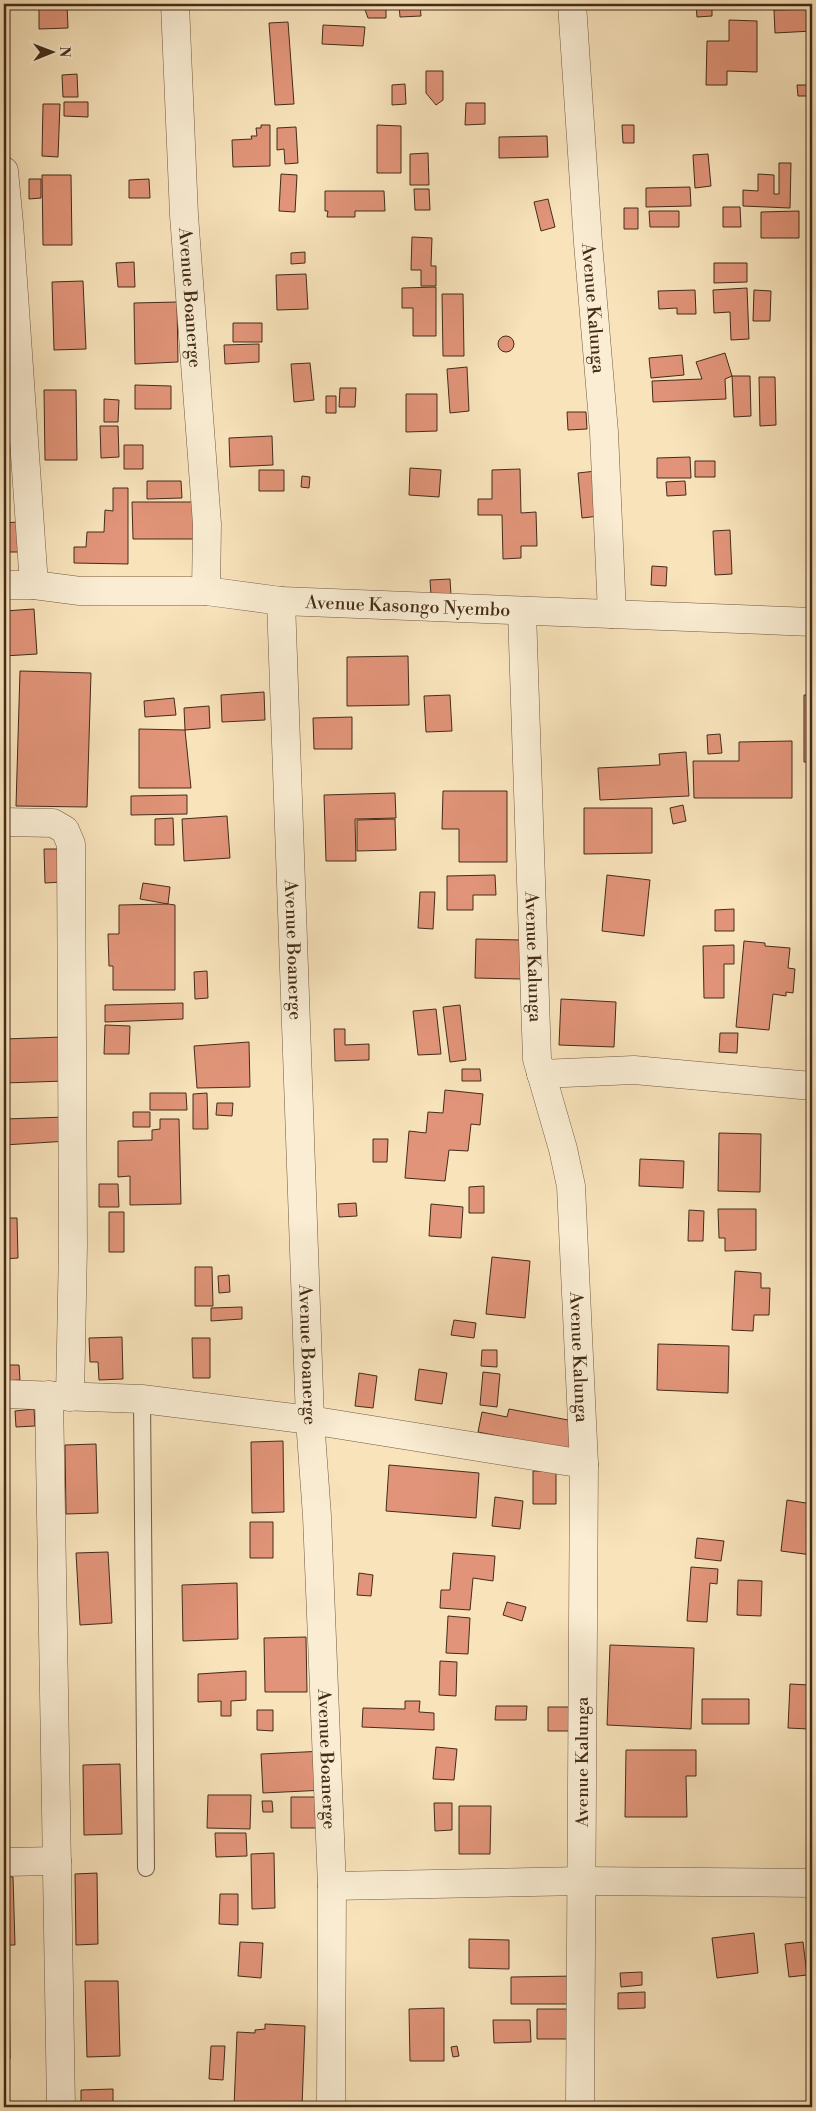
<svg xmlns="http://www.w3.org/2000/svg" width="816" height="2111" font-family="'Libre Bodoni',serif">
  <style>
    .building { fill: #e19479; stroke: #442c1a }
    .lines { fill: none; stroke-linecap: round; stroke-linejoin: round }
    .service-casing { stroke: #715a42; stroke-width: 18 }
    .minor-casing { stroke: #715a42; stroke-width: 29 }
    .service { stroke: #faedd3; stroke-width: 16 }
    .minor { stroke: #faedd3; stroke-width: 28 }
    .labels { text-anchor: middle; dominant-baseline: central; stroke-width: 4; stroke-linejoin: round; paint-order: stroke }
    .street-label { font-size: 18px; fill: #442c1a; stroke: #faedd3 }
  </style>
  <rect width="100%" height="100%" fill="#f8e3bb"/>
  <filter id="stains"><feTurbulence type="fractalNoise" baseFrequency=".004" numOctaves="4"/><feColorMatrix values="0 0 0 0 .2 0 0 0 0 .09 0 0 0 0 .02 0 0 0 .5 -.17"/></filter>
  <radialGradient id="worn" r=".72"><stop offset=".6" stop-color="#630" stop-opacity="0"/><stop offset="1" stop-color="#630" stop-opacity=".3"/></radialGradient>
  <path class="building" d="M39 4H67L68 28 39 29Z
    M363 4H386V18H368Z
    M399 4H420L421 16 400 17Z
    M696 4H712V16L697 17Z
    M812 9V31L775 33 774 10Z
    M729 20 757 21V72L727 71V85H706L707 41H729Z
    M288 22 294 104 275 105 269 23Z
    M323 25 365 27 363 46 322 44Z
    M426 71H443V100L436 105 426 93Z
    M77 74 78 97H63L62 75Z
    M405 84 406 104 392 105V85Z
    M797 85H812V96H798Z
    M64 102H88V117L64 116Z
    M466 103H485V124L465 125Z
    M43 104H60L58 157 42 156Z
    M261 125H270V166L233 167 232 140 252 139 251 136H257L256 128H261Z
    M377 125 401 126V173H377Z
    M622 125H634V143H623Z
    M296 127 298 163 285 164 284 149 277 150V128Z
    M547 136 548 157 499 158V137Z
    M428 153 429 185H410V154Z
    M708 154 711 186 695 188 693 155Z
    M779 163H791L790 208 743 206V190L758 191V174L774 175V194H779Z
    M281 174 297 175 295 212 279 211Z
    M42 175H71L72 245H43Z
    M29 179H41V198L29 199Z
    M149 179 150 198H129V180Z
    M690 187 691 206 646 207V188Z
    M414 189H429L430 210H415Z
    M325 191H384L385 211H355V217H327L328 211H325Z
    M548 199 555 227 541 231 534 202Z
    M723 207H740L741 227H723Z
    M624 208H638V229H624Z
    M649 211H679V227H650Z
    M799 211V238H761V212Z
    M412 237 432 238 431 266H436V286H421V270H411Z
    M305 252V263L291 264V253Z
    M134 262 135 287H118L116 263Z
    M714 263H747V282L714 283Z
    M306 274 308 309 277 310 276 275Z
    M83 281 86 349 54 350 52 282Z
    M436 287V336H413V308H402V288Z
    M747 288 749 339 731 340 730 312 714 313 713 290Z
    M695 290 696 314H677V308L659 309 658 291Z
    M754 290 771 291 770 321H753Z
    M442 294H463L464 356H443Z
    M177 302 178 362 135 364 134 303Z
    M233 323H262V342H233Z
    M498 344a8 8 0 1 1 16 0a8 8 0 1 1-16 0Z
    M259 344V362L225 364 224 345Z
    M725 353 732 376 725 379 726 399 653 402 652 381 702 379 696 362Z
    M682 355 684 375 651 378 649 358Z
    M310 363 314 400 294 402 291 364Z
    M467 367 469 411 450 413 447 369Z
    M732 376H750L751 416 734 417Z
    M759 377H775L776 425 760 426Z
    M135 385 171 386V409H135Z
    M340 388H356L355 407H339Z
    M44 390H76L77 460H45Z
    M406 394H437V431L406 432Z
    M326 396H336V413H326Z
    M104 399 119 400 118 422H104Z
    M567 412H586L587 429 568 430Z
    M100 426H118L119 457 101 458Z
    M272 436 273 465 230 467 229 438Z
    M124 445H143V469H124Z
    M690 457 691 478H657V458Z
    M695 461H715V477H695Z
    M410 468 441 470 439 497 409 495Z
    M520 469 521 513 536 512 537 546H521V558L503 559 502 515H478V499H492V470Z
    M259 470H284V491H259Z
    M596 471 599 516 582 518 578 473Z
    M302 476 310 477 309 488 301 487Z
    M147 481H181L182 498 147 499Z
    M685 481 686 495 667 496 666 482Z
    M113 488H128V564L74 563V547H86L87 532H104L105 510 113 511Z
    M132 502H195L196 539H133Z
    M17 522 19 552H4V523Z
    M730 530 732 574 715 575 713 531Z
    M652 566 667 567 666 586 651 585Z
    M450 579 451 595H431L430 580Z
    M34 609 37 654 4 656V611Z
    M408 656 409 705 347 706V657Z
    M20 671 91 673 87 807 16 806Z
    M264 692 265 720 222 722 221 695Z
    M450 695 452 731 426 732 424 696Z
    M804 695H812V762H804Z
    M174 698 176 715 145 717 144 701Z
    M209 706 210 728 185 730 184 708Z
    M352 717V749H314L313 718Z
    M139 729 185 730 191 788H139Z
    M720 734 722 753 708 754 707 735Z
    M792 741V798H694L693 761H739V742Z
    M686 752 689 796 600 800 598 768 660 765 659 754Z
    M443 791H507V862H459V829H442Z
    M395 793 396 818 355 819 356 861H326L324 795Z
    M187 795V814L131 815V796Z
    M683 805 686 821 673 824 670 808Z
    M584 808H652V853L584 854Z
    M227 816 230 858 184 861 182 819Z
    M173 818 174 845H155V819Z
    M395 819 396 850 357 851V820Z
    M44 849H61L62 882 45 883Z
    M495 875 496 895H473V910H447V876Z
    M607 875 650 880 644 936 602 931Z
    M143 883 170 887 168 904 140 899Z
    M420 892H435L433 929 418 928Z
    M168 904 175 905V990H113V966H109L108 934H119V905Z
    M734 909V931H715V910Z
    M4 936H7V954H4Z
    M476 939 521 940V979L475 978Z
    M744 941 765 943V946L790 948 788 968 795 969 793 993 786 992V996L773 994 769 1030 736 1027Z
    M734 945V964H724V998H704L703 946Z
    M207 971 208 998 195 999 194 972Z
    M561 999 616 1002 614 1047 559 1045Z
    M183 1003V1019L105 1022V1005Z
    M460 1005 466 1060 450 1062 443 1007Z
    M436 1009 441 1054 418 1055 413 1011Z
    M105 1025 130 1026 129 1054H104Z
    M334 1029H345V1045L369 1044V1060L335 1061Z
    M720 1033H738L737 1053 719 1052Z
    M63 1037 65 1081 4 1083V1039Z
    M249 1042 250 1087 197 1088 194 1046Z
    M462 1069H480L481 1081H462Z
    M445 1090 483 1094 480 1125 471 1124 468 1151 449 1150 445 1181 405 1178 409 1131 426 1133 428 1112 443 1113Z
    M150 1093H186L187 1110H150Z
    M207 1093 208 1129H193V1094Z
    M217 1103H233L232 1116 216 1115Z
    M133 1112H150V1127H133Z
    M66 1117 68 1141 4 1145V1119Z
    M160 1119H179L181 1204 130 1205V1176L118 1177V1141L152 1140V1130L160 1129Z
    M719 1133 761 1134 760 1192 718 1191Z
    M373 1139H388L387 1162H373Z
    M640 1159 684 1161 683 1188 639 1186Z
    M99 1184H118L119 1207H99Z
    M484 1186V1213H469V1187Z
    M356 1203 357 1216 339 1217 338 1204Z
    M431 1204 463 1207 461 1238 429 1236Z
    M718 1209H756V1250L725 1251V1238H719Z
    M689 1210 704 1211 703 1241H688Z
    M109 1212H124V1252H109Z
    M4 1218H17L18 1258 4 1259Z
    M492 1257 530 1261 525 1318 486 1314Z
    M195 1267H212L213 1306H195Z
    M735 1271 761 1273V1288H770L769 1315H754L753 1331 732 1330Z
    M229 1275 230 1292 219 1293 218 1276Z
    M242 1307V1319L211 1321V1308Z
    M454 1320 476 1323 474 1338 451 1335Z
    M122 1337 123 1379 99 1380 98 1362H90L89 1338Z
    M192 1338H210V1378H193Z
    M658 1344 729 1346 728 1393 657 1390Z
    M482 1350H497V1367L481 1366Z
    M4 1365H19L20 1380 4 1381Z
    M419 1369 447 1373 442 1404 415 1400Z
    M483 1372 500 1374 497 1407 480 1405Z
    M359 1373 377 1376 373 1408 355 1406Z
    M34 1409 35 1426 16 1427 15 1411Z
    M509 1409 579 1422 574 1451 478 1432 482 1412 507 1417Z
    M283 1441 284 1512 252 1513 251 1442Z
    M96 1444 98 1513 66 1514 65 1445Z
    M389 1465 479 1473 476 1518 386 1511Z
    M533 1471H556V1504H533Z
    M495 1497 523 1501 520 1529 492 1526Z
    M787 1500 812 1504V1555L781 1551Z
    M250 1522H273V1558H250Z
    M697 1538 724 1541 721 1561 695 1558Z
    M108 1552 112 1623 80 1625 76 1553Z
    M453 1553 495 1556 493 1581 473 1578 470 1610 440 1608 441 1590H450Z
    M691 1567 718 1569 717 1584 710 1583 707 1622 687 1621Z
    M359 1573 373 1575 371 1596 357 1595Z
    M738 1580 762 1581 761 1616 737 1615Z
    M237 1583 238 1639 183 1641 182 1585Z
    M507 1602 526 1607 522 1621 503 1615Z
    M448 1616 470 1618 468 1654 446 1653Z
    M306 1637 307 1692H265L264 1638Z
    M610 1645 694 1648 691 1729 607 1725Z
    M440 1661 457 1662 456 1696 439 1695Z
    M246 1671V1700L231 1701V1716H221V1701L198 1702V1674Z
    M790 1684 809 1685 808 1729 788 1728Z
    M702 1699H749V1724H702Z
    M405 1701H420L419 1712 434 1713V1730L362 1727 363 1708 405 1709Z
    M496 1706H527L526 1720H495Z
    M548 1707H577V1731H548Z
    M257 1710H273V1731L257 1730Z
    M436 1747 457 1749 454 1780 433 1779Z
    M626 1750H696V1776H686L687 1817H625Z
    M325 1751 326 1790 263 1793 261 1754Z
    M120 1764 122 1834 84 1835 83 1765Z
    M208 1795H251L250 1829 207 1828Z
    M291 1797H322V1828H291Z
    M262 1801H272L273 1812H263Z
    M434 1803H452V1830L435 1831Z
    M459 1806H491L490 1854H459Z
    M215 1833H246L247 1856 216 1857Z
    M274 1853 275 1908 252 1909 251 1854Z
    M97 1873 98 1944 76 1945 75 1874Z
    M4 1876 13 1877 15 1945H4Z
    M220 1894H238V1925L219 1924Z
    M754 1933 758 1973 717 1978 712 1938Z
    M469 1939 509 1940V1969L469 1968Z
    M240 1942 263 1943 261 1978 238 1976Z
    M803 1942 807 1975 789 1977 785 1944Z
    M642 1972V1985L621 1987 620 1973Z
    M577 1976 578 2004H511V1977Z
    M4 1980H9L10 2059H4Z
    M85 1981H118L120 2056 87 2057Z
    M645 1992V2008L618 2009V1993Z
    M444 2008V2061H410L409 2009Z
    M537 2009H578V2039H537Z
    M493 2020H530L531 2042 494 2043Z
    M265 2024 305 2026 302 2107H234L237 2032 255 2033V2030L265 2029Z
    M211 2046H225L223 2080 209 2079Z
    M457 2046 459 2056 453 2057 451 2047Z
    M113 2089V2107H81V2090Z"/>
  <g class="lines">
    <g class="service-casing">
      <path id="service" d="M142 1399 146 1868"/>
    </g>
    <g class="minor-casing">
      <g id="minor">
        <path id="s1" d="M175 4 184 215 207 524 206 591"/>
        <path id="s2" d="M572 4 588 243 604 432 612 614"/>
        <path d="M4 171 9 223 34 585"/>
        <path id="s3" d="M4 585H34L80 591H206L281 601 812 622"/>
        <path id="s4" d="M281 601 310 1420 317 1516 332 1886 331 2107"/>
        <path id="s5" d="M522 612 537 1059 563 1149 571 1186 584 1464 580 2107"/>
        <path d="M4 822 53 823 65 830 71 844 73 1246 70 1397"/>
        <path d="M541 1074 634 1070 812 1086"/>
        <path d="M4 1394 142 1399 310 1420 584 1464"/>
        <path d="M49 1395 61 2107"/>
        <path d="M4 1862 57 1861"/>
        <path d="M332 1886 582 1881 812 1883"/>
      </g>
    </g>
    <use href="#service" class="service"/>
    <use href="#minor" class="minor"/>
  </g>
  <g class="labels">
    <g class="street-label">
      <text stroke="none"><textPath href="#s1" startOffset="294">Avenue Boanerge</textPath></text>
      <text stroke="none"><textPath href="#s2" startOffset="305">Avenue Kalunga</textPath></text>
      <text stroke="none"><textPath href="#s3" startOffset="405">Avenue Kasongo Nyembo</textPath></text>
      <text stroke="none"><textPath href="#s4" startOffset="349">Avenue Boanerge</textPath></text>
      <text stroke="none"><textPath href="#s5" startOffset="345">Avenue Kalunga</textPath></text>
      <text stroke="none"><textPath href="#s4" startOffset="754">Avenue Boanerge</textPath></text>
      <text stroke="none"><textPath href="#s5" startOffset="750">Avenue Kalunga</textPath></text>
      <text stroke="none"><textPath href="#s4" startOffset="1159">Avenue Boanerge</textPath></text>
      <text transform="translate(582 1762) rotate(-90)">Avenue Kalunga</text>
    </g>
  </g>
  <rect width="816" height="2111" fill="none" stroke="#f8e3bb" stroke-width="20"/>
  <rect x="5" y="5" width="806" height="2101" fill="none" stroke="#442c1a" stroke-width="2.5"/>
  <rect x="10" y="10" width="796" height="2091" fill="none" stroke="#442c1a"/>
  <g transform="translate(52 52) rotate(89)" stroke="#faedd3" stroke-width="4" paint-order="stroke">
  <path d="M0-4L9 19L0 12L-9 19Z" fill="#442c1a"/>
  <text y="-8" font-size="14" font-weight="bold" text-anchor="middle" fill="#442c1a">N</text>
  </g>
  <rect width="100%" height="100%" filter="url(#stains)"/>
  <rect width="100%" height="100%" fill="url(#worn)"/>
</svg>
